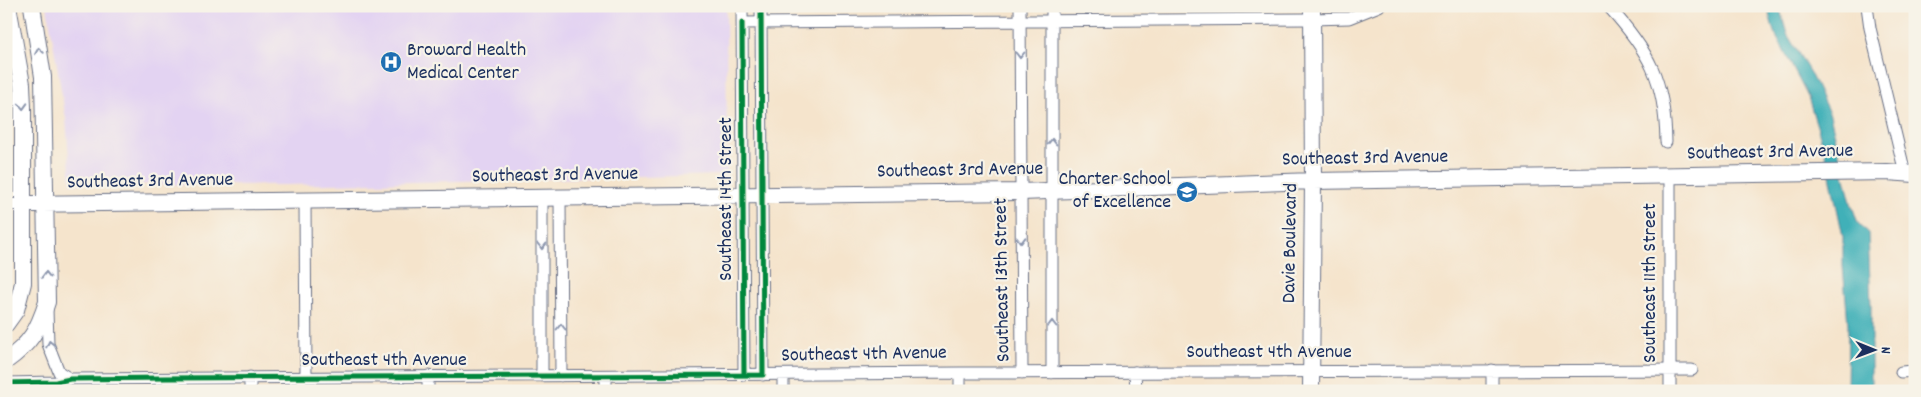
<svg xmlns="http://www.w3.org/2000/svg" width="1921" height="397" font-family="Dekko,sans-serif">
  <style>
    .built { fill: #e3d3f2 }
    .water { fill: #3fb0b8; stroke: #2d708b }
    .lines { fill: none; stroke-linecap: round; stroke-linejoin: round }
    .street-casing { stroke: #676e84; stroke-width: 13 }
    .secondary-casing { stroke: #676e84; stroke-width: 18 }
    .street { stroke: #fff; stroke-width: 11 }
    .secondary { stroke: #fff; stroke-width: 16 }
    .cycleway-casing { stroke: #f7f3e8; stroke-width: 8 }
    .cycleway { stroke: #00873e; stroke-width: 5 }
    .oneway { stroke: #8d97ae }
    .labels { text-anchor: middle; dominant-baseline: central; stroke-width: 4.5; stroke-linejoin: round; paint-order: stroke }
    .poi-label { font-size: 20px; fill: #1b2f5e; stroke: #f7f3e8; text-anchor: start }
    .street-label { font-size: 20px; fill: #1b2f5e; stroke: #f7f3e8 }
  </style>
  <rect width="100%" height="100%" fill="#f7f3e8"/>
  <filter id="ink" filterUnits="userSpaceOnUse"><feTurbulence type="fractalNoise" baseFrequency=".02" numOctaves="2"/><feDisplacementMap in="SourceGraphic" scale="10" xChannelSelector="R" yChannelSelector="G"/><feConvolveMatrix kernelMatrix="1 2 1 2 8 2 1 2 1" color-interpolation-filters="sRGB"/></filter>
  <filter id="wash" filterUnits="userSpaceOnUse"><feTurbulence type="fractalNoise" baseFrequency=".0096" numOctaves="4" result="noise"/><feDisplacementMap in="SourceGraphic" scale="20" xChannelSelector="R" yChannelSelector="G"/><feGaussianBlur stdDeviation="1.12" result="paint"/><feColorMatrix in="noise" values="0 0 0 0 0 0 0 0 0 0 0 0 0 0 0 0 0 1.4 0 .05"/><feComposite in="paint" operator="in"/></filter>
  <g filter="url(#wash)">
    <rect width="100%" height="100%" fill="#f5e4cc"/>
    <path class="built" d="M47 6H726L727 175 286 185 71 184 66 119Z"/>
    <path class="water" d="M1767 6H1779L1787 34 1810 73 1830 115 1851 203 1858 223 1868 233 1871 306V391H1847L1848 324 1843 266V236L1825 152 1808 97 1774 32Z"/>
  </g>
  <g filter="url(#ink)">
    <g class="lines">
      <g class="street-casing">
        <path id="street" d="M742 6 744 375
          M761 6 763 375
          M1020 6 1022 373
          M1052 6V373
          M1608 6C1649 51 1665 80 1666 142
          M1867 6 1870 28 1905 173
          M742 23 1312 19 1349 18 1379 6
          M1670 175V391
          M542 197V376
          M560 197 561 376
          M305 201 306 377
          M6 205 22 204
          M47 309 48 344 59 372 70 379
          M1492 370V391
          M1135 372 1136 391
          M1901 372 1915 371
          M428 376V391
          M250 377V391
          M6 383 56 382 70 379 960 373 1692 370
          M606 391V376
          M783 391V375
          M960 391V373"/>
      </g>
      <g class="secondary-casing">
        <path id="secondary" d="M22 204 1021 192 1313 181 1887 172 1915 174
          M6 324 16 310 23 283V107L22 84 8 6
          M6 361C31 343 38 330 47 302L43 77 32 6
          M1311 391 1313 181 1312 6"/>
      </g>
      <use href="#street" class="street"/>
      <use href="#secondary" class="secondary"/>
      <g class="cycleway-casing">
        <path id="cycleway" d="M742 23 744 375
          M6 383 56 382 70 379 166 378 763 375 761 6"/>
      </g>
      <use href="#cycleway" class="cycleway"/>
    </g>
    <defs><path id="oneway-chevron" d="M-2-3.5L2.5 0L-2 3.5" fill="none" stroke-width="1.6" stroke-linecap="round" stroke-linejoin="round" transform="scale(1.25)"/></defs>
    <g class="oneway">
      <use href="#oneway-chevron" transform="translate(39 51) rotate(-99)"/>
      <use href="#oneway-chevron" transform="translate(1020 55) rotate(90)"/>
      <use href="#oneway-chevron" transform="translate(23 106) rotate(88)"/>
      <use href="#oneway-chevron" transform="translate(1052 142) rotate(-90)"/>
      <use href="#oneway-chevron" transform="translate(1021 240) rotate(89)"/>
      <use href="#oneway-chevron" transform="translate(542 246) rotate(90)"/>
      <use href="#oneway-chevron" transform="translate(46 275) rotate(-91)"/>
      <use href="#oneway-chevron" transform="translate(1052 324) rotate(-90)"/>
      <use href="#oneway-chevron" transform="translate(561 327) rotate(-90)"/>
      <use href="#oneway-chevron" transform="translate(50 344) rotate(-102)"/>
    </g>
  </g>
  <defs>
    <g id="hospital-disc" transform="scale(1.125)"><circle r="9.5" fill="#1f6fb2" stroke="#f7f3e8"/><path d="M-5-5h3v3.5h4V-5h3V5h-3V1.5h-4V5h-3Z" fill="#fff"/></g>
    <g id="school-disc" transform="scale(1.125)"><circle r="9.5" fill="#1f6fb2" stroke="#f7f3e8"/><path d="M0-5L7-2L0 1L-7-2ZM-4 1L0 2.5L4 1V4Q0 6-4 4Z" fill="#fff"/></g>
  </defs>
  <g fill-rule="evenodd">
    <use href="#hospital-disc" x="391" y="62"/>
    <use href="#school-disc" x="1187" y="192"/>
  </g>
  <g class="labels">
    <g class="poi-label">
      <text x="407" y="51">Broward Health<tspan x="407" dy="23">Medical Center</tspan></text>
      <text x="1171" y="180" text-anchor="end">Charter School<tspan x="1171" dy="23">of Excellence</tspan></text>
    </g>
    <g class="street-label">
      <text transform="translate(1770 153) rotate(-1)">Southeast 3rd Avenue</text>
      <text transform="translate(1365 159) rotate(-1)">Southeast 3rd Avenue</text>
      <text transform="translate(960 171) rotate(-1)">Southeast 3rd Avenue</text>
      <text transform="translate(555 176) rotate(-1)">Southeast 3rd Avenue</text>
      <text transform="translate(150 182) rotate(-1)">Southeast 3rd Avenue</text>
      <text transform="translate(727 199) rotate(-90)">Southeast 14th Street</text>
      <text transform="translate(1291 243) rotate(-89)">Davie Boulevard</text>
      <text transform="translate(1003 280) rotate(-91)">Southeast 13th Street</text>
      <text transform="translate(1651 283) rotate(-90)">Southeast 11th Street</text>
      <text x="1269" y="353">Southeast 4th Avenue</text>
      <text transform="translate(864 355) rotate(-1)">Southeast 4th Avenue</text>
      <text x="384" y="361">Southeast 4th Avenue</text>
    </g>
  </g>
  <rect width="1921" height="397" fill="none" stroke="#f7f3e8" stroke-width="25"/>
  <g transform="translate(1874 350) rotate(91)" stroke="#f7f3e8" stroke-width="4" paint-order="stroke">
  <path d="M0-4L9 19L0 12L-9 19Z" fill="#1b2f5e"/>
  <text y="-8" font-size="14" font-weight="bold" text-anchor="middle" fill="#1b2f5e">N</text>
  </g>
</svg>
